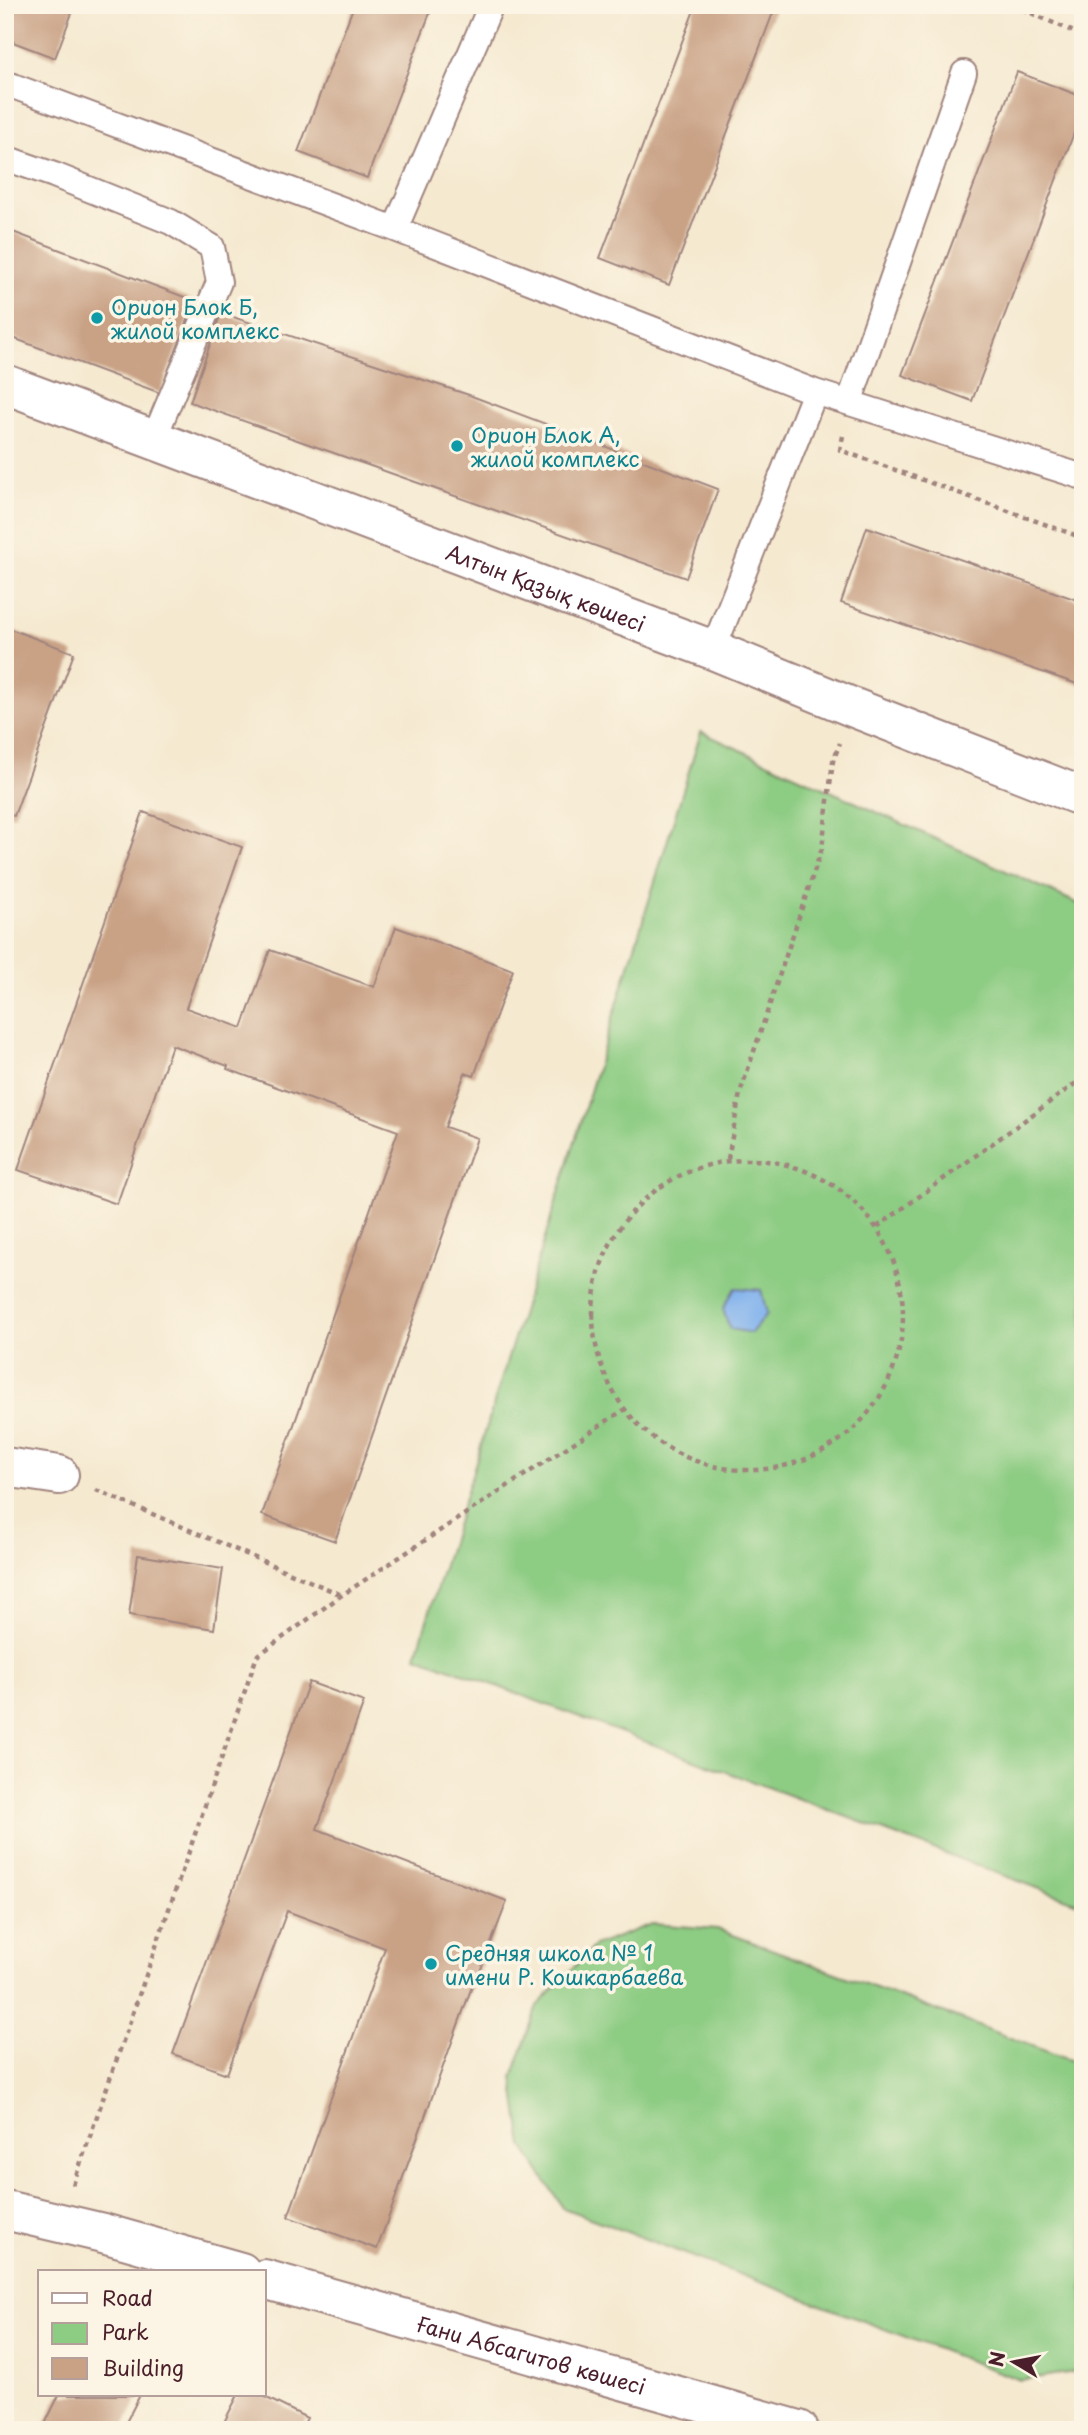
<svg xmlns="http://www.w3.org/2000/svg" width="1088" height="2435" font-family="'Playpen Sans',sans-serif">
  <style>
    .green { fill: #8dcc83; stroke: #6c7657; stroke-width: 2 }
    .water { fill: #81b2ed; stroke: #66688c; stroke-width: 2 }
    .building { fill: #c9a286 }
    .lines { fill: none; stroke-linecap: round; stroke-linejoin: round }
    .lane-casing { stroke: #a0847e; stroke-width: 28 }
    .street-casing { stroke: #a0847e; stroke-width: 42 }
    .path { stroke: #a0847e; stroke-width: 4.5; stroke-dasharray: 5 5; stroke-linecap: butt }
    .lane { stroke: #fff; stroke-width: 24 }
    .street { stroke: #fff; stroke-width: 38 }
    .culture-dot { fill: #0f9aa8; stroke: #fcf5e5; stroke-width: 2.5 }
    .labels { text-anchor: middle; dominant-baseline: central; stroke-width: 7; stroke-linejoin: round; paint-order: stroke }
    .culture-label { font-size: 21px; fill: #0d838f; stroke: #fcf5e5; text-anchor: start }
    .street-label { font-size: 21px; fill: #4a1f2b; stroke: #fcf5e5 }
  </style>
  <rect width="100%" height="100%" fill="#fcf5e5"/>
  <filter id="ink" filterUnits="userSpaceOnUse"><feTurbulence type="fractalNoise" baseFrequency=".0143" numOctaves="2"/><feDisplacementMap in="SourceGraphic" scale="14" xChannelSelector="R" yChannelSelector="G"/><feConvolveMatrix kernelMatrix="1 2 1 2 8 2 1 2 1" color-interpolation-filters="sRGB"/></filter>
  <filter id="wash" filterUnits="userSpaceOnUse"><feTurbulence type="fractalNoise" baseFrequency=".00686" numOctaves="4" result="noise"/><feDisplacementMap in="SourceGraphic" scale="28" xChannelSelector="R" yChannelSelector="G"/><feGaussianBlur stdDeviation="1.57" result="paint"/><feColorMatrix in="noise" values="0 0 0 0 0 0 0 0 0 0 0 0 0 0 0 0 0 1.4 0 .05"/><feComposite in="paint" operator="in"/></filter>
  <g filter="url(#wash)">
    <rect width="100%" height="100%" fill="#f5e9d0"/>
    <path class="green" d="M701 732 1083 906V1905L416 1656Z
      M652 1924 717 1929 1083 2065V2369L1075 2372 1020 2380 563 2208 523 2146 513 2077 537 2006 594 1946Z"/>
    <path class="water" d="M735 1288 761 1290 767 1314 751 1333 730 1329 723 1309Z"/>
    <g id="blocks">
      <path class="building" d="M5 5H75L55 58 5 39Z
        M354 5H433L367 178 298 152Z
        M696 5H776L669 285 600 258Z
        M1017 72 1083 97V109L972 401 902 375Z
        M5 229 195 301 160 393 5 335Z
        M221 313 469 395 718 489 686 578 190 402Z
        M867 527 1083 602V686L841 603Z
        M5 627 74 653 14 816 5 813Z
        M143 812 242 847 186 1008 242 1028 270 950 374 987 396 927 513 970 474 1076 465 1073 445 1127 477 1138 335 1541 262 1515 398 1131 227 1069 228 1066 172 1045 117 1204 18 1170Z
        M138 1555 223 1569 214 1629 129 1615Z
        M309 1682 364 1702 317 1829 507 1901 476 1982 474 1981 377 2249 288 2217 385 1948 287 1911 227 2074 173 2054Z
        M59 2395H140L122 2430H42Z
        M238 2395H261L307 2418 301 2430H220Z"/>
    </g>
  </g>
  <g filter="url(#ink)">
    <use href="#blocks" fill-opacity="0" stroke="#a0847e" stroke-width="2"/>
    <g class="lines">
      <g class="lane-casing">
        <path id="lane" d="M5 83 395 229 815 392 1083 477
          M5 158 54 175 171 222 212 247 219 282 153 441
          M395 229 491 5
          M849 403 964 73
          M713 650 815 392"/>
      </g>
      <g class="street-casing">
        <g id="street">
          <path id="s1" d="M5 384 713 650 852 707 1083 797"/>
          <path d="M5 1467 59 1475"/>
          <path d="M5 2210 103 2233 241 2272"/>
          <path id="s2" d="M264 2279 799 2430"/>
        </g>
      </g>
      <path class="path" d="M1013 5 1083 36
        M843 436 840 450 1083 538
        M728 1159 740 1093 822 848 833 761 840 743
        M593 1315a155 155 0 1 1 310 0a155 155 0 1 1-310 0Z
        M877 1227 1083 1078
        M96 1490 342 1595
        M73 2185 257 1656 342 1595 625 1409"/>
      <use href="#lane" class="lane"/>
      <use href="#street" class="street"/>
    </g>
  </g>
  <g class="culture-dot">
    <circle cx="97" cy="318" r="7"/>
    <circle cx="457" cy="446" r="7"/>
    <circle cx="431" cy="1964" r="7"/>
  </g>
  <g class="labels">
    <g class="culture-label">
      <text x="111" y="306">Орион Блок Б,<tspan x="111" dy="24">жилой комплекс</tspan></text>
      <text x="471" y="434">Орион Блок А,<tspan x="471" dy="24">жилой комплекс</tspan></text>
      <text x="445" y="1952">Средняя школа № 1<tspan x="445" dy="24">имени Р. Кошкарбаева</tspan></text>
    </g>
    <g class="street-label">
      <text stroke="none"><textPath href="#s1" startOffset="578">Алтын Қазық көшесі</textPath></text>
      <text stroke="none"><textPath href="#s2" startOffset="278">Ғани Абсагитов көшесі</textPath></text>
    </g>
  </g>
  <rect width="1088" height="2435" fill="none" stroke="#fcf5e5" stroke-width="28"/>
  <rect x="38" y="2270" width="228" height="126" fill="#fcf5e5" stroke="#b59f9b" stroke-width="2"/>
  <rect x="52" y="2293" width="35" height="10" fill="#ffffff" stroke="#b59f9b" stroke-width="2"/>
  <text x="102" y="2306" font-size="21" fill="#4a1f2b">Road</text>
  <rect x="52" y="2323" width="35" height="21" fill="#8dcc83" stroke="#b59f9b" stroke-width="2"/>
  <text x="102" y="2340" font-size="21" fill="#4a1f2b">Park</text>
  <rect x="52" y="2358" width="35" height="21" fill="#c9a286" stroke="#b59f9b" stroke-width="2"/>
  <text x="102" y="2376" font-size="21" fill="#4a1f2b">Building</text>
  <g transform="translate(1014 2362) rotate(280)" stroke="#fcf5e5" stroke-width="5" paint-order="stroke">
  <path d="M0-5L12 26L0 18L-12 26Z" fill="#4a1f2b"/>
  <text y="-10" font-size="19" font-weight="bold" text-anchor="middle" fill="#4a1f2b">N</text>
  </g>
</svg>
